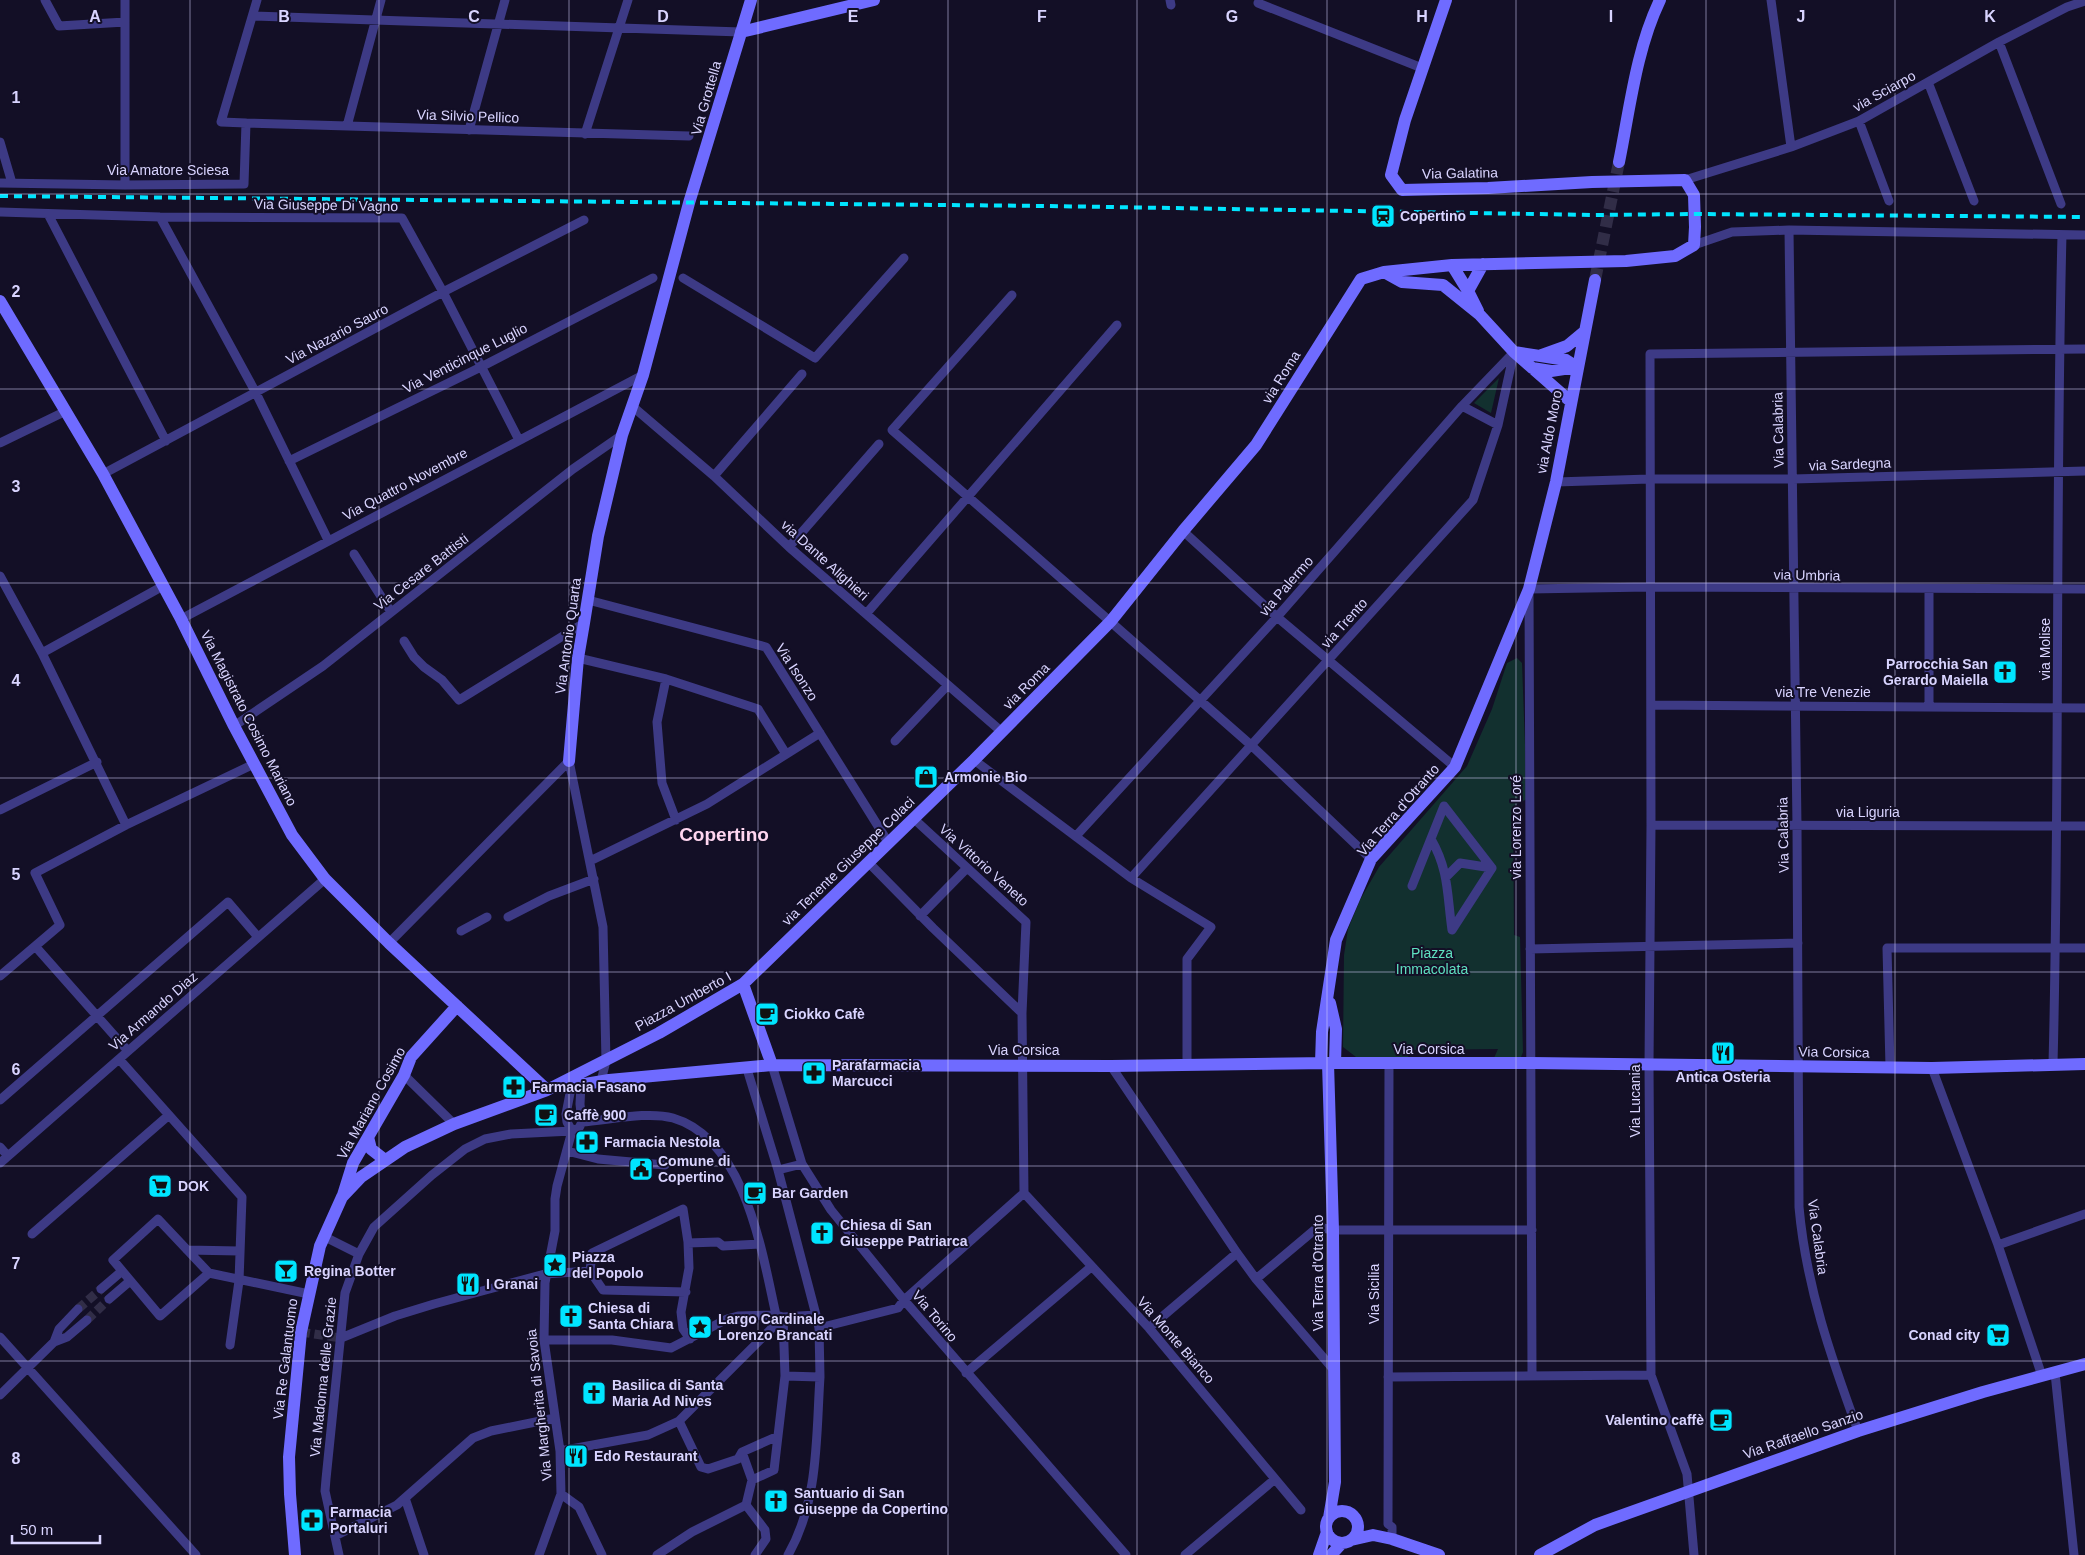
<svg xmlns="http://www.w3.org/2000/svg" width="2085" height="1555" font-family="Arial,sans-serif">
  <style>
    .green { fill: #12302f }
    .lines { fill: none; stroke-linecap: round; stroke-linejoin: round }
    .street-tunnel { stroke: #312d47; stroke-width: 9; stroke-dasharray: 9 4.5; stroke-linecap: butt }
    .secondary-tunnel { stroke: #312d47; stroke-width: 12; stroke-dasharray: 12 6; stroke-linecap: butt }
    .street { stroke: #3d3a85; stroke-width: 9 }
    .secondary { stroke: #6f6bff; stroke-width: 12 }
    .rail { stroke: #00e5ff; stroke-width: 4; stroke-dasharray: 8 6; stroke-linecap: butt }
    .grid { fill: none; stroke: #d9d4ff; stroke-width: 1; stroke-opacity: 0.55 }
    .labels { text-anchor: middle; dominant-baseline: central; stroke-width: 4; stroke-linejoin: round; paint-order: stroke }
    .street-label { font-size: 14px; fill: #d9d4ff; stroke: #130f26 }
    .poi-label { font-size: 14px; font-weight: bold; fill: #d9d4ff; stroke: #130f26; text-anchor: start }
    .park-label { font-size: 14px; fill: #5fe0c0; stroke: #130f26 }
    .district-label { font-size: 19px; font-weight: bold; fill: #ffd6f0; stroke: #130f26 }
    .grid-label { font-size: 16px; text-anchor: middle; font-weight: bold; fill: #d9d4ff; stroke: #130f26; stroke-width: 4; stroke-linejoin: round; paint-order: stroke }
  </style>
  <rect width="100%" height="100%" fill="#130f26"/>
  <path class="green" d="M1499 378 1491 413 1474 403Z
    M1517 658 1522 663 1527 799 1513 806 1514 935 1520 937 1523 1052 1521 1057 1494 1058 1498 1049 1412 1050 1408 1057H1356L1343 1047 1344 955 1348 929 1360 900 1379 867 1467 766 1492 709 1507 663Z"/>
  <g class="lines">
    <path class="street-tunnel" d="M78 1309 101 1289
      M87 1320 109 1299
      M301 1332 341 1338"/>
    <path class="secondary-tunnel" d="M1595 280 1619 162"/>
    <path class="street" d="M45 0 59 26 125 22
      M1170 0 1171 5
      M1771 0 1791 147
      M1258 3 1422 68
      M253 16 741 32
      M1999 42 2061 204
      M1928 82 1974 201
      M1859 121 1889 201
      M246 123 689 136
      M347 126 381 0
      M469 130 505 0
      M585 134 628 0
      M0 142 12 183
      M1685 180 1791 147 1859 121 1999 42 2067 7 2085 1
      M0 183 125 185 244 184 246 123 221 122 257 0
      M125 185V0
      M0 212 160 217 402 218 443 292 519 440
      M48 214 166 441
      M160 217 256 393 328 540
      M1789 230 1797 826 1799 1207C1806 1286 1831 1357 1858 1431
      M1694 245 1732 232 1789 230 2085 235
      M683 278 815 358 904 258
      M1012 295 892 430 1252 746 1371 859
      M632 406 714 476 789 547 1002 732
      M1462 406 1498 425
      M0 443 66 411
      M289 461 481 367 653 278
      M103 474 443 292 584 220
      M714 476 802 374
      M1556 482 1649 479H1793L2085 471
      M1183 531 1277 617 1455 767
      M789 547 879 444
      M354 554 391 612
      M0 576 42 653 126 825
      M1929 590V705
      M588 600 766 647 888 842
      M866 614 1117 325
      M181 619 643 375
      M404 641 414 657 424 667 442 680 459 700 584 623
      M42 653 163 586
      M578 658 666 679 758 709 786 754
      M666 679 657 722 662 783 676 820
      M1651 705 2085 708
      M234 726 323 666 573 469 622 435
      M895 741 948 685
      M974 760 1131 878 1211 927 1187 959V1065
      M569 761 603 927 606 1061 601 1081
      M0 810 97 762
      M1651 825 2085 826
      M1076 836 1277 617 1462 406 1514 352
      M590 861 707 804 820 733
      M868 862 933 928 1022 1013
      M1446 877 1460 863 1492 868
      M1131 878 1473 500 1498 425 1514 352
      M1412 886 1444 806 1492 868 1452 930C1447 895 1449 870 1431 839
      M920 916 967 868
      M508 917 549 896 594 879
      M461 931 487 917
      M389 943 569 761
      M35 946 128 1051
      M1530 949 1798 943
      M0 976 60 925 35 873 126 825 254 764
      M119 1059 242 1197 239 1281 230 1345
      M1389 1064 1388 1524 1392 1527V1539
      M2053 1064C2060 787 2055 511 2062 235
      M772 1065 802 1164 831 1210 904 1300 1126 1555
      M1111 1066 1237 1253 1256 1279 1334 1370
      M1890 1067 1887 948H2085
      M1932 1068 1998 1245 2042 1376
      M747 1069 778 1170 816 1315
      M404 1075 454 1124
      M0 1100 228 902 258 937
      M582 1122C609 1120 648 1111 673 1118 745 1139 762 1252 776 1315
      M0 1147 8 1156
      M567 1151 598 1159 665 1165
      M0 1163 325 879
      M778 1170 802 1164
      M1024 1193 1149 1328 1301 1510
      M158 1219 209 1273 160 1316 113 1260Z
      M32 1234 169 1115
      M323 1236 359 1254
      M688 1243 718 1242 723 1246 760 1244
      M1998 1245 2085 1214
      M187 1250 239 1251
      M590 1271 603 1290 686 1292
      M209 1273 309 1294
      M1256 1279 1318 1227 1333 1230H1532
      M101 1289 122 1271
      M109 1299 130 1281
      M819 1328 898 1308 904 1300 1024 1193 1022 1013 1026 922 913 818
      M1149 1328 1237 1253
      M0 1337 196 1555
      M341 1338 395 1316 434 1304 545 1274 590 1271 592 1253 683 1209 688 1242 689 1268 681 1312 683 1329 690 1339
      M544 1340H612L671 1348 727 1319 738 1316 776 1315 783 1317 816 1315 819 1328 820 1377 785 1376 783 1317
      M54 1342 59 1329 78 1309
      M966 1373 1091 1267
      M2055 1373 2074 1555
      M1532 1376 1529 589 1649 587 2085 589
      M1388 1377 1651 1375
      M0 1395 54 1342 67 1337 87 1320
      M679 1421 701 1467 708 1469 738 1459 742 1452 778 1436
      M560 1451 648 1435 679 1421 783 1317
      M742 1452 752 1480
      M561 1494 579 1507 602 1555
      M405 1498 424 1555
      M746 1505 765 1530 766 1539 755 1555
      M335 1536 397 1505 473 1438 491 1431 555 1418
      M339 1555 325 1491 326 1479 345 1293 359 1254 374 1227 432 1175 465 1149 485 1139 511 1134 572 1131 579 1128 582 1122 580 1104 581 1084
      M539 1555 561 1494 560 1451 544 1340 545 1283 555 1231V1199L557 1186 572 1131 567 1122 566 1114 572 1083
      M657 1555 692 1532 746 1505 752 1480 774 1470 785 1376
      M788 1555C819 1501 816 1437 820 1377
      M1185 1555 1275 1479
      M1694 1555 1687 1474 1651 1375 1649 1065 1651 825 1650 354 2085 349"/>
    <path class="secondary" d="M741 32 874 0
      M1619 162C1630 108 1636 50 1660 0
      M1452 265 1468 291
      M1384 272 1402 282 1443 285 1479 314 1514 352 1570 401
      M0 301 103 474 181 619 234 726 292 835 325 879 389 943 547 1090
      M1478 311 1468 291 1483 264
      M1514 352 1566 360 1577 367
      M1542 355 1567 346 1585 331
      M1532 368 1551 371 1577 367
      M569 761 578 658 584 623 598 536 622 435 643 375 689 203 751 0
      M743 984 772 1065
      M1330 1003 1336 1029 1335 1063
      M1321 1063 1322 1032 1336 940 1371 859 1455 767 1529 589 1556 482 1595 280
      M1328 1063 1333 1230 1335 1482 1329 1518
      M561 1088 609 1080 772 1065 1111 1066 1328 1063H1532L1932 1068 2085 1064
      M368 1137 371 1149 385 1160
      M343 1195 353 1163 404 1075 411 1057 457 1006
      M1326 1527a16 16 0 1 1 32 0a16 16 0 1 1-32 0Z
      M1351 1540 1373 1535 1392 1539 1439 1555
      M295 1555 290 1494 289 1457 301 1332 320 1246 342 1197 361 1177 405 1147 454 1124 547 1090 659 1033 743 984 974 760 1111 621 1183 531 1256 445 1361 279 1384 272 1452 265 1626 261 1675 256 1694 245 1695 227 1694 195 1685 180 1592 182 1488 188 1402 190 1391 175 1405 120 1446 0
      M1319 1555 1327 1532
      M1331 1555 1342 1543
      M1540 1555 1595 1525 1858 1431 1983 1392 2085 1364"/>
    <path class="rail" d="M0 196 1049 206 1594 215 1695 214 2085 217"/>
  </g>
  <path class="grid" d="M190 0V1555M379 0V1555M569 0V1555M758 0V1555M948 0V1555M1137 0V1555M1327 0V1555M1516 0V1555M1706 0V1555M1895 0V1555M0 194H2085M0 389H2085M0 583H2085M0 778H2085M0 972H2085M0 1166H2085M0 1361H2085"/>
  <defs>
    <g id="station-square" transform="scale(1.25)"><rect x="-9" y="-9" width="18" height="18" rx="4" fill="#00e5ff" stroke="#130f26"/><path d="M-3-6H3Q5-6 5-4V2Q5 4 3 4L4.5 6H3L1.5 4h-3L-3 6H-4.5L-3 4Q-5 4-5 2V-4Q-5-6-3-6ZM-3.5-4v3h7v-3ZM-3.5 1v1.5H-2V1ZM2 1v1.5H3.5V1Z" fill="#111"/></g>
    <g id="church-square" transform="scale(1.25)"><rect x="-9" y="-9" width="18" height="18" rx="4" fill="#00e5ff" stroke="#130f26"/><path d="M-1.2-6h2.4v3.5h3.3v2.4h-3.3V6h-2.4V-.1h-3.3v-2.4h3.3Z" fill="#111"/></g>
    <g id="shop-square" transform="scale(1.25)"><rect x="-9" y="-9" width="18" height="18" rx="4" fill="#00e5ff" stroke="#130f26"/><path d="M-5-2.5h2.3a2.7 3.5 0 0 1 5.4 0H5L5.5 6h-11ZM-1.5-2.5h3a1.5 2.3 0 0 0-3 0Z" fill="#111"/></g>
    <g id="cafe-square" transform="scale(1.25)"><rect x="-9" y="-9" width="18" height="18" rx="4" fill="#00e5ff" stroke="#130f26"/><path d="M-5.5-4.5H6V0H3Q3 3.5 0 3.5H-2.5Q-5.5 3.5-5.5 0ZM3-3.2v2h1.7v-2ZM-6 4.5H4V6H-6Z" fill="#111"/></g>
    <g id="restaurant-square" transform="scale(1.25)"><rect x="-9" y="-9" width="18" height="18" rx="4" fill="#00e5ff" stroke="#130f26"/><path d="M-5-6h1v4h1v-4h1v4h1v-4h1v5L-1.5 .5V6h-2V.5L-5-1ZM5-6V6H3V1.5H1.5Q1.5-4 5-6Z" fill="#111"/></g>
    <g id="pharmacy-square" transform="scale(1.25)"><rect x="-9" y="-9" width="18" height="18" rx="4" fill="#00e5ff" stroke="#130f26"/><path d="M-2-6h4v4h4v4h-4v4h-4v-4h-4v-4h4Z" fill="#111"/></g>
    <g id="civic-square" transform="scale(1.25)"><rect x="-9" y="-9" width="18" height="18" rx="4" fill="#00e5ff" stroke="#130f26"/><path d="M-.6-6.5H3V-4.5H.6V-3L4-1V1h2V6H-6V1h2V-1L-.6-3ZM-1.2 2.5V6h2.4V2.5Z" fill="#111"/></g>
    <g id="supermarket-square" transform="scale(1.25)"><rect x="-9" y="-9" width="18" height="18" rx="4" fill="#00e5ff" stroke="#130f26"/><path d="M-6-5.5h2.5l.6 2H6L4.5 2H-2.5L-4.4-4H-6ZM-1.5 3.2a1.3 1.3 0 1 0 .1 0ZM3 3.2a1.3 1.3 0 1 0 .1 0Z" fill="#111"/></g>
    <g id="sight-square" transform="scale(1.25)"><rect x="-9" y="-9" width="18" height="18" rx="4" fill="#00e5ff" stroke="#130f26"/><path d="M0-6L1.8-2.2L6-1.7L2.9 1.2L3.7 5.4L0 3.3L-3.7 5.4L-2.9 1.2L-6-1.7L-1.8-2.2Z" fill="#111"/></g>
    <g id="bar-square" transform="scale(1.25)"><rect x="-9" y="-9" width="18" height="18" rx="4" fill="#00e5ff" stroke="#130f26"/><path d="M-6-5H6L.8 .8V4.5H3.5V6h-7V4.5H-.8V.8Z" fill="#111"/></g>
  </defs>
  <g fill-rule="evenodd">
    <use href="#station-square" x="1383" y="216"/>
    <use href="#church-square" x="2005" y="672"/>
    <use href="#shop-square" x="926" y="777"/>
    <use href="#cafe-square" x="767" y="1014"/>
    <use href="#restaurant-square" x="1723" y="1053"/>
    <use href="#pharmacy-square" x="814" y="1073"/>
    <use href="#pharmacy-square" x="514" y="1087"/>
    <use href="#cafe-square" x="546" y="1115"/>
    <use href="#pharmacy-square" x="587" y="1142"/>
    <use href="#civic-square" x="641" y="1169"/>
    <use href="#supermarket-square" x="160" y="1186"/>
    <use href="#cafe-square" x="755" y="1193"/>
    <use href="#church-square" x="822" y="1233"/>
    <use href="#sight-square" x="555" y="1265"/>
    <use href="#bar-square" x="286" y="1271"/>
    <use href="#restaurant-square" x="468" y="1284"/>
    <use href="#church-square" x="571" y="1316"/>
    <use href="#sight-square" x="700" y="1327"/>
    <use href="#supermarket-square" x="1998" y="1335"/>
    <use href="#church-square" x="594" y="1393"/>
    <use href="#cafe-square" x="1721" y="1420"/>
    <use href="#restaurant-square" x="576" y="1456"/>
    <use href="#church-square" x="776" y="1501"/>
    <use href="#pharmacy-square" x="312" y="1520"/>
  </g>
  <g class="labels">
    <g class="street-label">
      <text transform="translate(1884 91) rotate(-29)">via Sciarpo</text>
      <text transform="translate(706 98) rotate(-74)">Via Grottella</text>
      <text transform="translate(468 116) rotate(2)">Via Silvio Pellico</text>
      <text x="168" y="170">Via Amatore Sciesa</text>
      <text transform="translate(1460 173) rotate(-1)">Via Galatina</text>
      <text transform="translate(326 205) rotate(1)">Via Giuseppe Di Vagno</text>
      <text transform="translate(337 334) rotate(-28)">Via Nazario Sauro</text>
      <text transform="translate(465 358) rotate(-27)">Via Venticinque Luglio</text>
      <text transform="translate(1281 377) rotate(-58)">via Roma</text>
      <text transform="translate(1778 430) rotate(-91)">Via Calabria</text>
      <text transform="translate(1549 432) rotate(-79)">via Aldo Moro</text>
      <text transform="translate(1850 464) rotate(-2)">via Sardegna</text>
      <text transform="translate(405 484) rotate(-28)">Via Quattro Novembre</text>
      <text transform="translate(825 560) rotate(42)">via Dante Alighieri</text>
      <text transform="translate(421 572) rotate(-38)">Via Cesare Battisti</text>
      <text transform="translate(1807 575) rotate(1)">via Umbria</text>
      <text transform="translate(1286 586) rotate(-49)">via Palermo</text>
      <text transform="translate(1344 623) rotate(-48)">via Trento</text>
      <text transform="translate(568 636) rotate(-82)">Via Antonio Quarta</text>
      <text transform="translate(2045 649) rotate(-90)">via Molise</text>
      <text transform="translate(797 672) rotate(57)">Via Isonzo</text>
      <text transform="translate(1026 686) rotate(-45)">via Roma</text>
      <text x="1823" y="692">via Tre Venezie</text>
      <text transform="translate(249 718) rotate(63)">Via Magistrato Cosimo Mariano</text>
      <text transform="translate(1398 810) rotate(-49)">Via Terra d'Otranto</text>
      <text x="1868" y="812">via Liguria</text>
      <text transform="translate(1516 827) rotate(-90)">via Lorenzo Loré</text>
      <text transform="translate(1783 835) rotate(-91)">Via Calabria</text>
      <text transform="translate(848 861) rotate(-44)">via Tenente Giuseppe Colaci</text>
      <text transform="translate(984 865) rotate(42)">Via Vittorio Veneto</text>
      <text transform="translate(683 1001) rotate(-29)">Piazza Umberto I</text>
      <text transform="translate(153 1011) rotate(-41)">Via Armando Diaz</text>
      <text x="1429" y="1049">Via Corsica</text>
      <text x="1024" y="1050">Via Corsica</text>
      <text transform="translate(1834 1052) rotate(1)">Via Corsica</text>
      <text transform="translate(1635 1101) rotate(-90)">Via Lucania</text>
      <text transform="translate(371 1103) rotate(-61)">Via Mariano Cosimo</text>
      <text transform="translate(1818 1237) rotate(82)">Via Calabria</text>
      <text transform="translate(1318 1273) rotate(-90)">Via Terra d'Otranto</text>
      <text transform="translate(1374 1294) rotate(-90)">Via Sicilia</text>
      <text transform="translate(935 1316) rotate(50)">Via Torino</text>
      <text transform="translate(1176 1340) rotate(49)">Via Monte Bianco</text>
      <text transform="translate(285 1359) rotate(-83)">Via Re Galantuomo</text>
      <text transform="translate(323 1377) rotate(-84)">Via Madonna delle Grazie</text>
      <text transform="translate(539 1405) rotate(-96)">Via Margherita di Savoia</text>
      <text transform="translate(1803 1434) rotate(-19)">Via Raffaello Sanzio</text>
    </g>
    <g class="poi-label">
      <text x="1400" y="216">Copertino</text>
      <text x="1988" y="664" text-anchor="end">Parrocchia San<tspan x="1988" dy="16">Gerardo Maiella</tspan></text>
      <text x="944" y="777">Armonie Bio</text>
      <text x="784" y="1014">Ciokko Cafè</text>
      <text x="832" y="1065">Parafarmacia<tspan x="832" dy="16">Marcucci</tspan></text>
      <text x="1723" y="1077" text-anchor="middle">Antica Osteria</text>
      <text x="532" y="1087">Farmacia Fasano</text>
      <text x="564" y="1115">Caffè 900</text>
      <text x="604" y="1142">Farmacia Nestola</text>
      <text x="658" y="1161">Comune di<tspan x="658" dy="16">Copertino</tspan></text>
      <text x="178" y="1186">DOK</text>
      <text x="772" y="1193">Bar Garden</text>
      <text x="840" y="1225">Chiesa di San<tspan x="840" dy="16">Giuseppe Patriarca</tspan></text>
      <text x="572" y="1257">Piazza<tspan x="572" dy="16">del Popolo</tspan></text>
      <text x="304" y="1271">Regina Botter</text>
      <text x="486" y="1284">I Granai</text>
      <text x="588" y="1308">Chiesa di<tspan x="588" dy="16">Santa Chiara</tspan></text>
      <text x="718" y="1319">Largo Cardinale<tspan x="718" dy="16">Lorenzo Brancati</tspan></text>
      <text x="1980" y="1335" text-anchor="end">Conad city</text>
      <text x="612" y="1385">Basilica di Santa<tspan x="612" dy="16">Maria Ad Nives</tspan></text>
      <text x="1704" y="1420" text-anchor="end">Valentino caffè</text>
      <text x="594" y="1456">Edo Restaurant</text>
      <text x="794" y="1493">Santuario di San<tspan x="794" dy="16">Giuseppe da Copertino</tspan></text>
      <text x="330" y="1512">Farmacia<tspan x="330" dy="16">Portaluri</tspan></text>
    </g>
    <g class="park-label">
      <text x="1432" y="953">Piazza<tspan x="1432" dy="16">Immacolata</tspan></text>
    </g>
    <g class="district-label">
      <text x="724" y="834">Copertino</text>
    </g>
  </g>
  <g class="grid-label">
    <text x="95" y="22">A</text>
    <text x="284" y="22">B</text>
    <text x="474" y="22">C</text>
    <text x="663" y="22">D</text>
    <text x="853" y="22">E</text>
    <text x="1042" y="22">F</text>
    <text x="1232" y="22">G</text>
    <text x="1422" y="22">H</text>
    <text x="1611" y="22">I</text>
    <text x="1801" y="22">J</text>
    <text x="1990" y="22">K</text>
    <text x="16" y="103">1</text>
    <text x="16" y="297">2</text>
    <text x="16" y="492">3</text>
    <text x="16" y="686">4</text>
    <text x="16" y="880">5</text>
    <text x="16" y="1075">6</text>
    <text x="16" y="1269">7</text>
    <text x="16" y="1464">8</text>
  </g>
  <path d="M12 1535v8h88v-8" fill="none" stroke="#d9d4ff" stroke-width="2.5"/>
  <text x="20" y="1535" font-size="15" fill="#d9d4ff" stroke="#130f26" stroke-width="4" paint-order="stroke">50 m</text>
</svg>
